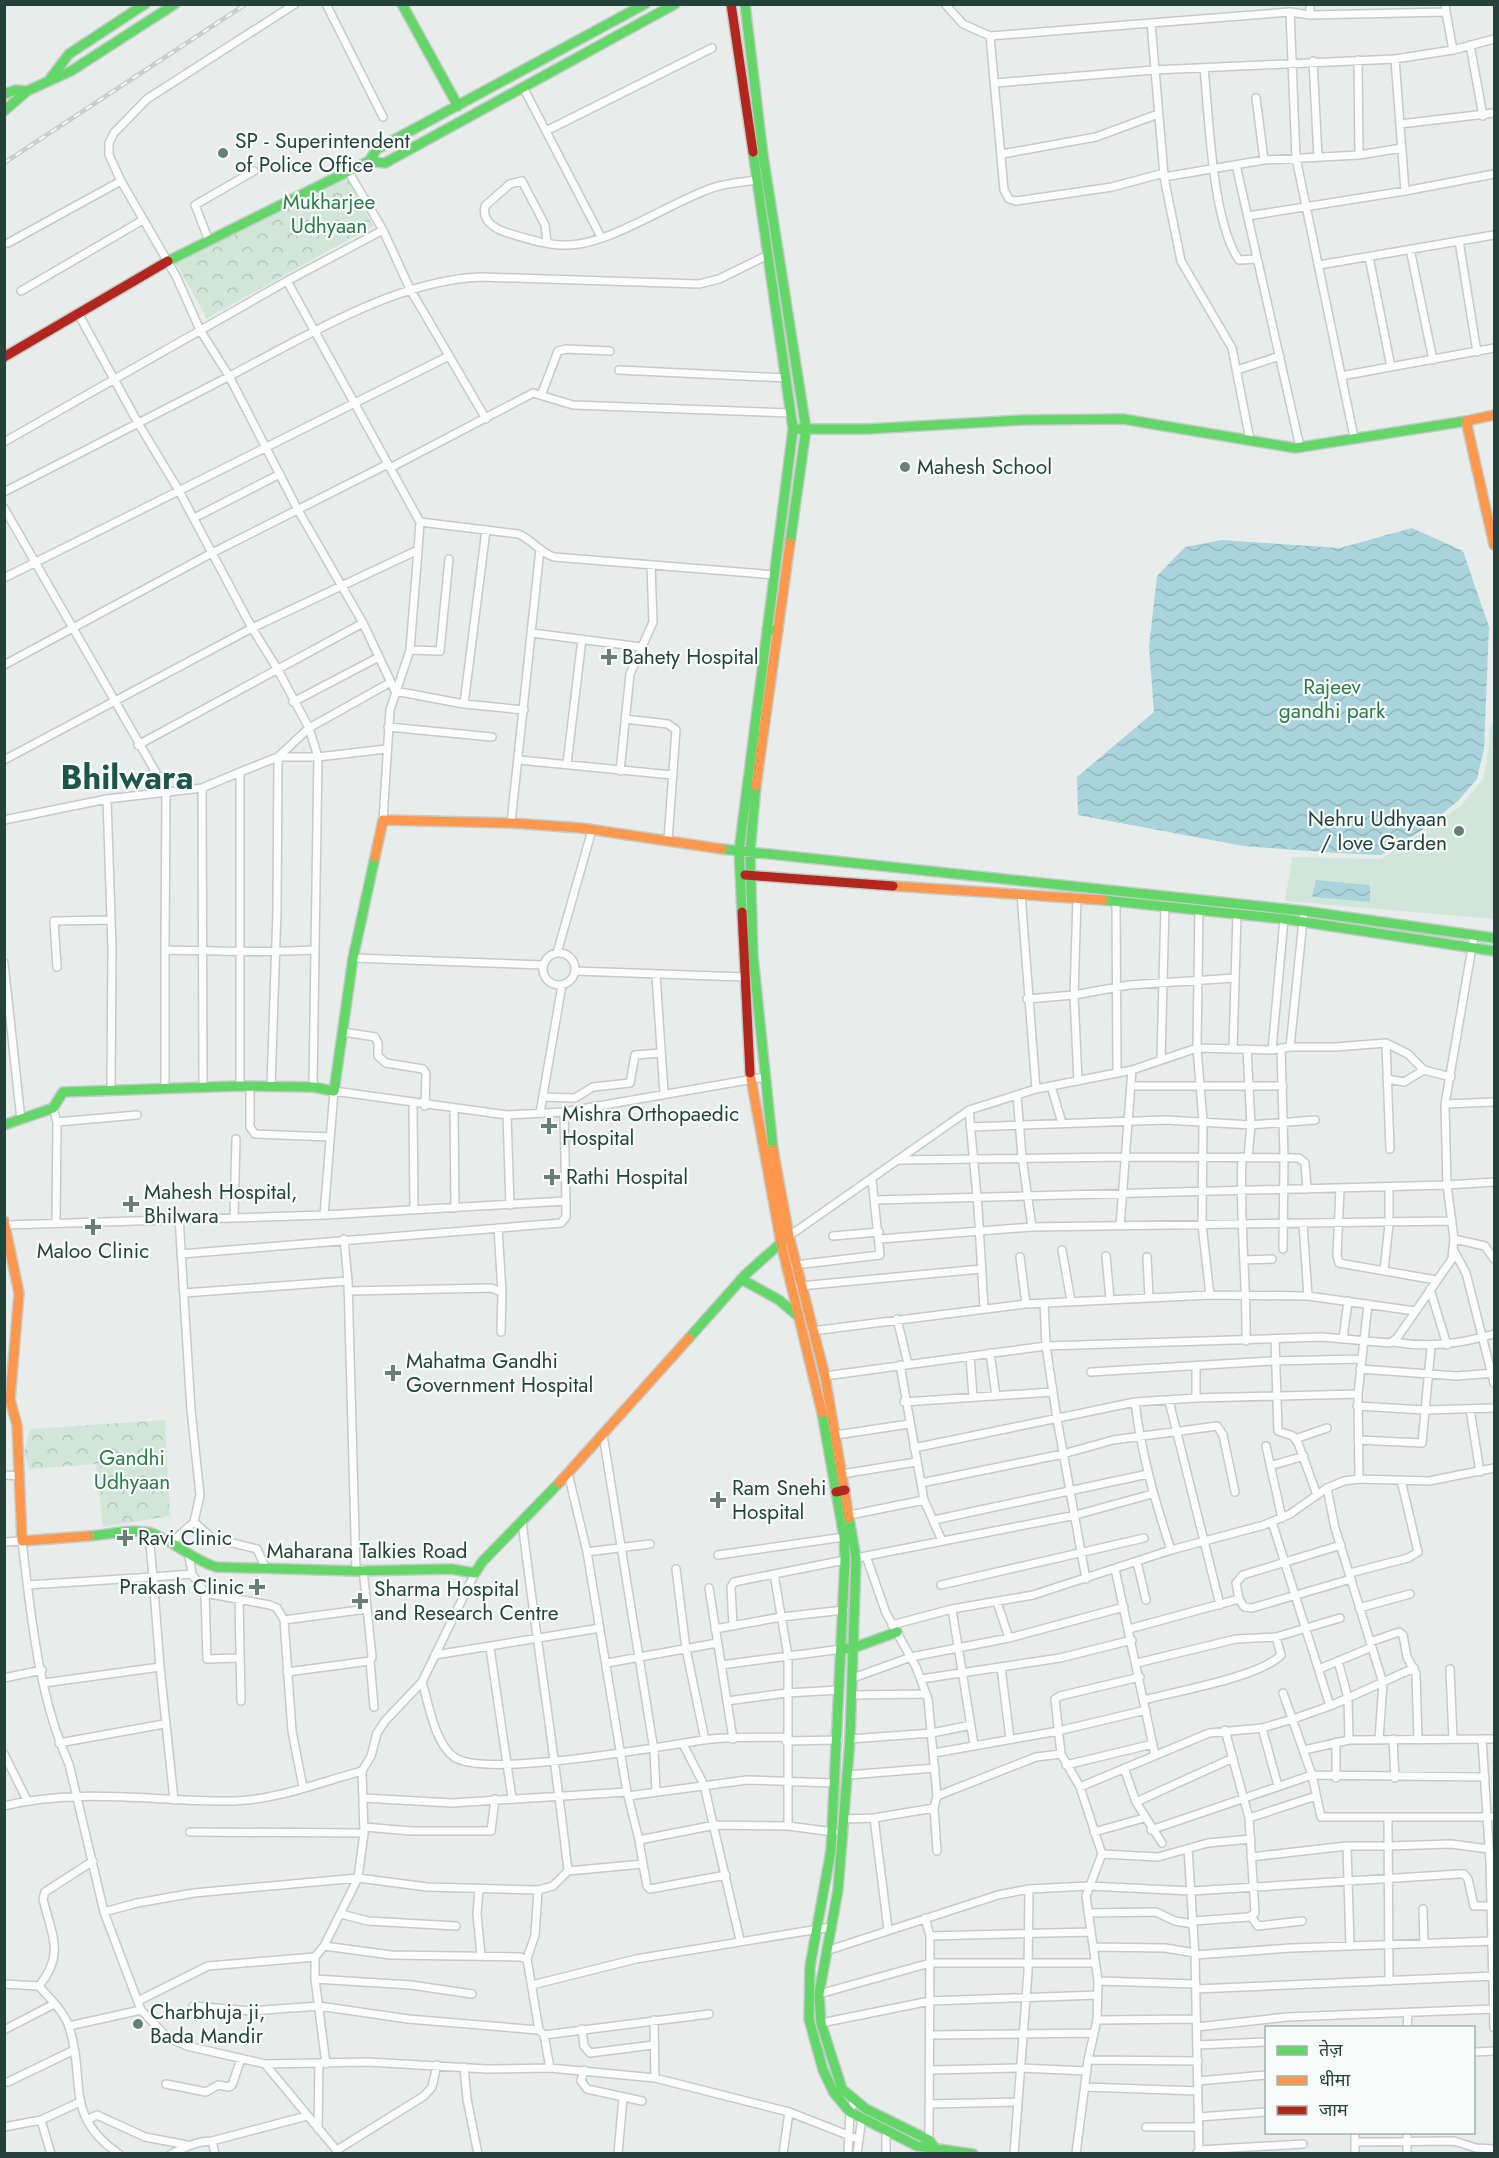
<svg xmlns="http://www.w3.org/2000/svg" width="1499" height="2158" font-family="Jost,'Noto Sans Devanagari',sans-serif">
  <style>
    .green { fill: #d1e6d8 }
    .park { fill: url(#park-crowns) }
    .water { fill: url(#water-waves) }
    .lines { fill: none; stroke-linecap: round; stroke-linejoin: round }
    .street-casing { stroke: #c5cac8; stroke-width: 10 }
    .fast-casing { stroke: #c3cbc8; stroke-width: 12 }
    .slow-casing { stroke: #c3cbc8; stroke-width: 12 }
    .jam-casing { stroke: #c3cbc8; stroke-width: 12 }
    .street { stroke: #fcfcfc; stroke-width: 7 }
    .fast { stroke: #63d668; stroke-width: 9 }
    .slow { stroke: #ff974d; stroke-width: 9 }
    .jam { stroke: #b3261e; stroke-width: 9 }
    .rail-casing { stroke: #c9cdcc; stroke-width: 4.5 }
    .rail { stroke: #f7fbf9; stroke-width: 2; stroke-dasharray: 7; stroke-linecap: butt }
    .poi-dot { fill: #697e78; stroke: #f7fbf9; stroke-width: 2 }
    .labels { text-anchor: middle; dominant-baseline: central; stroke-width: 4.5; stroke-linejoin: round; paint-order: stroke }
    .poi-label { font-size: 21px; fill: #24423a; stroke: #f7fbf9; text-anchor: start }
    .park-label { font-size: 21px; fill: #2d7a4b; stroke: #f7fbf9 }
    .street-label { font-size: 21px; fill: #24423a; stroke: #f7fbf9 }
    .town-label { font-size: 33px; font-weight: bold; fill: #1f5548; stroke: #f7fbf9 }
  </style>
  <defs>
    <pattern id="park-crowns" width="20" height="18" patternUnits="userSpaceOnUse" patternTransform="scale(1.5)"><rect width="20" height="18" fill="#d1e6d8"/><path d="M2 6a3 3 0 1 1 6 0M12 15a3 3 0 1 1 6 0" fill="none" stroke="#b3c6ba"/></pattern>
    <pattern id="water-waves" width="16" height="10" patternUnits="userSpaceOnUse" patternTransform="scale(1.5)"><rect width="16" height="10" fill="#a9d4db"/><path d="M0 5q4-4 8 0t8 0" fill="none" stroke="#91b7bd"/></pattern>
  </defs>
  <rect width="100%" height="100%" fill="#e8edeb"/>
  <path class="green" d="M1490 724 1494 725V919L1285 901 1292 857 1381 859 1461 806 1483 779 1489 747Z"/>
  <path class="park" d="M343 170 373 226 207 318 176 263Z
    M165 1420 170 1516 103 1527 96 1464 29 1469 24 1453 30 1429Z"/>
  <path class="water" d="M1412 528 1463 551 1489 627 1484 749 1477 779 1458 801 1421 831 1381 855 1337 853 1243 846 1078 815 1077 777 1154 712 1149 647 1157 576 1185 547 1222 540 1340 548Z
    M1316 880 1370 885V902L1312 897Z"/>
  <g class="lines">
    <g class="street-casing">
      <path id="street" d="M295 4 147 99 114 133 109 143V155L121 181 176 276 200 330 229 376 298 510 363 623 395 691 464 704 524 710
        M326 4 383 117
        M945 4 963 24 990 36 1151 23
        M1446 12 1453 50 1494 39
        M1310 15V4
        M990 36 1004 190 1009 199 1016 201 1112 187 1164 173
        M1470 45 1483 116
        M1395 59 1405 191
        M1358 60 1359 155
        M1313 61 1318 157
        M1204 68C1209 116 1212 222 1239 260L1257 259
        M995 83 1154 70 1395 59 1453 50
        M523 87 601 237
        M1256 98 1264 160
        M1400 124 1494 113
        M546 131 712 48
        M1002 154 1096 137 1158 114
        M1236 165 1300 447
        M348 171 383 230 410 289 486 419
        M1164 175 1151 23 1290 12
        M1248 216 1405 191 1494 174
        M209 241 195 205 254 171
        M1459 241 1477 352
        M547 242 545 225 522 181 510 184 485 206C482 220 493 228 505 232 524 238 548 246 568 245 609 245 671 202 712 188 726 183 742 182 757 180
        M8 243 121 181
        M1410 249 1433 360
        M1369 257 1391 367
        M1319 265 1494 235
        M287 281 420 522 418 550
        M21 291 143 220
        M79 315 138 423 178 489 252 628 278 670 309 728 318 757 386 749
        M619 370 786 378
        M1237 370 1280 356
        M1341 376 1494 348
        M542 393 558 351 566 349 610 351
        M1354 437 1296 158 1290 12 1310 15 1446 12 1445 4
        M1250 440 1232 348 1181 261 1164 177 1264 160 1359 155 1402 148
        M4 442 287 281 383 230
        M390 468 533 393 573 405 791 413
        M4 492C79 453 154 415 228 377 303 338 395 280 481 277L699 284 719 279 768 255
        M4 508 166 790 165 950C215 951 265 953 315 950L318 757H278L240 772V1086
        M194 518 280 474
        M420 522 518 534C532 539 540 553 554 557L775 575
        M4 578 449 356
        M532 633 641 647
        M410 650 440 651 449 559
        M4 665 212 553 388 464
        M293 702 379 657
        M464 704 486 530
        M625 719 668 724 676 730 668 840
        M388 727 492 737
        M138 745 363 623
        M4 760 252 628 418 550 410 650 390 710 383 820
        M519 760 672 775
        M567 764 582 639
        M620 771 630 674 653 622 651 565
        M202 788 203 1087
        M107 799 112 948 111 1088
        M4 820 107 799 202 788 240 772
        M511 823 540 549
        M1021 894 1036 1089
        M1077 898 1074 995 1078 1081
        M1116 901 1117 1073
        M1199 910 1197 1048 1203 1121 1202 1225 1210 1295
        M1474 936 1445 1104 1447 1185 1494 1182
        M165 950V1087
        M543 969a16 16 0 1 1 32 0a16 16 0 1 1-32 0Z
        M557 953 592 830
        M353 958 543 965
        M4 963 21 1120
        M57 967 54 921 111 920
        M575 971 744 977
        M656 975 664 1093
        M1027 999 1074 995 1129 985 1235 978
        M343 1032 375 1037 378 1043V1056L386 1063 423 1069 426 1073 425 1106
        M1386 1043 1390 1149
        M1290 1047 1304 911
        M1281 1048 1284 1157 1283 1249
        M1233 1049 1237 914
        M1247 1049 1251 1125 1248 1157
        M1272 1050 1284 919
        M1161 1059 1165 906
        M1387 1079 1404 1082 1424 1070
        M250 1086V1127L255 1134 330 1137
        M271 1086 277 911 278 757 309 728 391 682
        M1051 1086 1062 1123
        M1131 1086H1283
        M313 1087 315 950
        M1017 1095 1022 1157 1032 1227
        M543 1097 575 1098 593 1087 630 1083 635 1055 661 1053
        M413 1104 414 1210
        M1445 1104 1494 1102
        M53 1108 57 1122 56 1222
        M454 1109 455 1208
        M969 1110 978 1208 984 1308
        M540 1113 562 985
        M507 1115 510 1205
        M57 1122 137 1115
        M970 1127 1166 1120 1251 1125 1315 1120
        M1242 1157C1239 1218 1247 1279 1246 1341
        M900 1160 1124 1157 1299 1158 1305 1163 1307 1189
        M1340 1189 1337 1256 1339 1263 1436 1280
        M324 1215 334 1091 507 1115 564 1112 765 1077
        M234 1216 236 1139
        M1303 1224 1308 1296
        M6 1225 324 1215 566 1201 564 1112
        M1120 1226 1132 1070
        M498 1228 502 1292
        M789 1236 969 1110 1036 1089 1132 1070 1197 1048 1272 1050 1290 1047H1335L1386 1043 1408 1054 1424 1070 1451 1077
        M833 1236 879 1232
        M344 1239 348 1281 356 1571
        M880 1239 1032 1227 1452 1221
        M1454 1239 1485 1246 1494 1259
        M1062 1250 1071 1301
        M1454 1251 1466 1273 1494 1383
        M181 1254 561 1223 566 1217V1201
        M1106 1256 1110 1299
        M1020 1257 1026 1304
        M1147 1257 1149 1297
        M1244 1260 1272 1259
        M795 1265 880 1255 872 1180
        M1384 1271 1389 1224V1187
        M800 1286 981 1269
        M1430 1289 1447 1345
        M348 1291 491 1288 502 1292 501 1332
        M184 1293 348 1281
        M1044 1303 1046 1346 1057 1419 1086 1579
        M897 1319 908 1364
        M812 1331 1026 1304 1210 1295 1308 1296 1415 1311
        M1275 1339 1278 1431 1293 1436 1298 1443 1317 1495
        M1343 1339 1348 1301
        M1393 1342C1429 1348 1459 1344 1494 1334
        M990 1353 996 1396
        M970 1356 973 1397
        M900 1365 924 1500 942 1541
        M1360 1369 1457 1376 1494 1373
        M1091 1372 1271 1361 1361 1359
        M825 1376 1046 1346 1322 1337 1390 1343 1397 1338 1452 1259 1454 1239 1447 1185 875 1200
        M1196 1398V1368
        M1169 1401 1220 1605
        M904 1402 1053 1392
        M1135 1402C1141 1453 1155 1501 1171 1550
        M1357 1406 1425 1410 1494 1408
        M1470 1409 1480 1472
        M603 1435 654 1750 656 1792
        M836 1435 909 1424
        M1295 1439 1327 1428
        M1358 1440 1422 1443 1431 1347
        M1266 1446 1282 1518
        M914 1448 1135 1402 1196 1398 1358 1394
        M1270 1466 1304 1456
        M568 1473 587 1552 627 1792 639 1840
        M842 1474 916 1462
        M4 1475 20 1476
        M1359 1479 1358 1394 1368 1304
        M921 1483 1063 1454 1113 1440 1217 1426 1223 1435 1235 1492
        M1327 1488 1335 1528 1383 1683 1379 1739
        M850 1515 924 1500
        M934 1520 1148 1474
        M522 1521C536 1638 555 1754 568 1871L643 1864 639 1840 715 1825 788 1826 834 1832
        M194 1522 212 1538 257 1549 266 1569
        M1272 1522 1330 1706
        M4 1542 22 1541C31 1615 38 1695 69 1764L104 1912 141 2010 167 2037 187 2046 265 2064 368 2062 487 2069 550 2068 655 2078 789 2112 858 2139
        M171 1543 194 1522 200 1495 191 1410 179 1217
        M1341 1545 1243 1575 1236 1583 1239 1599 1244 1607 1252 1608 1351 1579
        M587 1552 650 1544
        M718 1555 844 1537
        M189 1556 192 1574 205 1593 270 1605 277 1608 284 1620 292 1731 303 1787
        M866 1556 886 1613 916 1667 928 1699 937 1796
        M856 1558 1076 1515 1152 1494
        M1137 1562 1146 1600
        M676 1569 686 1649 705 1740
        M1115 1569 1155 1755
        M1350 1573 1408 1558 1418 1552 1401 1480
        M774 1574 788 1656V1826
        M28 1585 153 1577 149 1533
        M941 1585 1144 1538
        M709 1588 733 1739
        M205 1593 207 1659 238 1658
        M239 1599 241 1701
        M997 1602 1009 1638
        M1359 1608 1410 1594
        M952 1609 974 1745
        M284 1620 367 1609
        M892 1625 952 1609 1033 1595 1171 1550 1264 1525 1290 1514 1327 1488 1344 1481 1359 1479 1429 1481 1494 1468
        M733 1626 731 1587 734 1582 845 1560
        M715 1629 781 1617 844 1610
        M1129 1629 1239 1599
        M1370 1642 1399 1632 1403 1635 1407 1657 1416 1674 1418 1740
        M490 1648 512 1798
        M435 1655 600 1628
        M370 1661 374 1707
        M1338 1661 1348 1698 1349 1740
        M607 1663 717 1643
        M1137 1663 1236 1639 1276 1637 1340 1618
        M721 1665 842 1649
        M160 1667 153 1577 192 1574
        M1001 1667 1010 1739
        M1319 1669 1372 1647
        M1450 1669 1453 1739
        M287 1672 370 1661 372 1657 363 1569
        M4 1678 42 1670
        M853 1678 911 1657 1009 1638 1124 1607
        M921 1679 1060 1658 1132 1640
        M422 1682C429 1704 434 1742 454 1757 485 1779 661 1746 704 1740 731 1736 759 1738 786 1737
        M44 1683 160 1667 174 1800
        M1283 1693 1312 1775 1321 1817H1494
        M851 1695 926 1694
        M1144 1700C1177 1691 1260 1677 1281 1655L1276 1637
        M727 1701 787 1693 839 1690
        M1262 1728 1278 1786
        M850 1739 932 1733 971 1725
        M1393 1739 1395 1778
        M1482 1739 1490 1862 1494 2028
        M786 1741 838 1740
        M1336 1742V1778
        M59 1743 164 1724
        M683 1744 704 1785 740 1940
        M1304 1750 1349 1740 1494 1739
        M934 1753 1058 1731 1146 1710
        M4 1754 27 1800
        M1066 1765 1153 1744
        M1124 1768 1136 1802 1162 1843
        M848 1775 935 1768
        M1080 1787 1209 1733 1262 1728 1293 1719 1330 1706 1414 1668
        M628 1796 747 1780 833 1783
        M363 1798 452 1803 627 1792
        M1136 1802 1233 1758
        M4 1806C79 1787 157 1802 233 1801 276 1800 321 1782 362 1771
        M934 1808 937 1851
        M874 1818 888 1929
        M1249 1818 1316 1796
        M1388 1818 1389 1981
        M845 1819 874 1818 934 1808 937 1796 1036 1757 1061 1754
        M364 1827 411 1831H491L495 1799
        M1151 1830 1312 1775 1485 1777
        M190 1832 364 1833
        M1094 1832 1144 1818
        M1347 1846 1350 1946
        M1388 1846 1451 1844 1489 1849
        M1188 1849 1195 1955 1199 2150 1196 2154
        M1102 1854 1158 1857 1208 1843 1251 1839
        M1251 1857 1347 1846H1388
        M643 1864 647 1886 650 1889 726 1875
        M479 1889 477 1914 481 1956
        M1423 1909 1424 1943
        M104 1912 137 1903 194 1893 358 1878 427 1887 538 1890 553 1886 568 1871
        M1088 1913 1156 1912 1175 1921 1193 1924
        M341 1914 368 1921 456 1926
        M1251 1916 1258 1926 1302 1921
        M925 1918 930 1936 929 2140
        M1193 1921 1249 1917 1255 1913 1249 1818 1225 1730
        M930 1936 1091 1932
        M324 1946 391 1955 520 1957 527 1959 539 2030 544 2035 550 2068
        M1094 1947 1165 1948 1195 1953
        M826 1951 998 1895 1029 1889 1088 1886 1192 1891 1459 1874H1464L1468 1879 1474 1906H1494
        M1195 1955 1291 1948 1494 1941
        M527 1959 535 1935 538 1890
        M315 1979 411 1985 472 1994
        M1098 1981 1196 1984
        M4 1984 39 1986C49 1998 64 2011 69 2027 87 2081 62 2114 119 2154
        M532 1985 636 1959 831 1927
        M39 1986C65 1954 52 1936 43 1899L45 1892 93 1861
        M1196 1989 1494 1976
        M819 1994 930 1963H1095
        M138 2001 208 1966 315 1957
        M193 2006 251 2011 319 2006 408 2019 539 2030
        M654 2020 655 2078
        M1097 2020 1196 2019
        M821 2023 930 2001 1097 1995
        M69 2026 141 2010
        M1197 2027 1287 2017 1494 2009
        M1407 2028 1408 2013
        M582 2029 584 2046 590 2053 653 2045
        M4 2030 54 2004
        M544 2035 709 2014
        M930 2035 1094 2033
        M1197 2045 1266 2042
        M1474 2052 1494 2051
        M1088 2060 1198 2061
        M265 2064 338 2152
        M326 2064 315 1979V1957L324 1946 358 1878 364 1833 362 1771 371 1756 377 1733 385 1721 422 1682 475 1573
        M464 2067 467 2099 478 2154
        M584 2070 581 2081 587 2089 642 2101
        M930 2070 1021 2068 1087 2071
        M1198 2081 1266 2075
        M8 2082 74 2050
        M166 2084 206 2092 218 2085 229 2087 232 2085 241 2059
        M1085 2087 1198 2091
        M929 2104 1018 2102
        M1198 2117 1266 2112
        M41 2120 51 2154
        M87 2120 97 2115 145 2137 187 2145
        M4 2127 41 2120 80 2102
        M1146 2127H1199
        M318 2129 319 2064
        M1355 2132V2154
        M1407 2132V2154
        M212 2141 307 2116
        M1355 2142 1454 2141 1476 2148 1494 2149
        M337 2150 424 2096 432 2087 437 2065
        M1199 2150 1303 2144
        M171 2154C186 2147 196 2141 212 2141L215 2154
        M618 2154 623 2098
        M783 2154 789 2112
        M848 2154 850 2112 854 2101
        M857 2154 862 2117
        M886 2154V2132
        M1014 2154 1028 1972 1029 1889
        M1076 2154 1088 2060 1097 2020 1098 1981 1086 1896 1102 1854 1080 1787 1061 1754 1055 1699 1060 1696 1140 1677"/>
    </g>
    <g class="fast-casing">
      <path id="fast" d="M402 4 458 106
        M745 4 763 155 806 429 790 543
        M50 79 69 54 145 4
        M4 94 16 90 27 91 71 71 175 4
        M4 111 27 91
        M369 161 377 149 645 4
        M168 261 369 161 385 163 675 4
        M793 429H868L1023 420 1123 419 1295 448 1466 421
        M767 629 778 631
        M756 786 750 852 753 956 773 1149
        M722 849 1304 911 1494 938
        M1103 900 1284 919 1494 951
        M742 912 739 851 793 429 753 152
        M4 1125 53 1108 63 1092 240 1086 313 1087 334 1091 353 958 375 857
        M741 1279 779 1300 799 1317
        M689 1338 746 1274 784 1240
        M822 1413 844 1537 845 1560 831 1850 810 1966 809 2019 823 2070 834 2093 850 2112 917 2146 973 2154
        M849 1518 856 1558 850 1739 838 1890 819 1994 821 2023 842 2089 866 2109 929 2140 935 2148
        M89 1536C108 1535 136 1527 154 1534 176 1543 193 1560 216 1567L356 1571 451 1569 475 1573 482 1562 559 1483
        M842 1649 853 1648 897 1632"/>
    </g>
    <g class="slow-casing">
      <path id="slow" d="M1494 415 1466 421 1494 545
        M756 786 790 543
        M375 857 383 820 511 823 581 828 722 849
        M893 886 1103 900
        M750 1073 781 1243 822 1413
        M773 1149 789 1236 825 1376 849 1518
        M4 1221 19 1293 10 1400 17 1425 22 1541 89 1536
        M559 1483 689 1338"/>
    </g>
    <g class="jam-casing">
      <path id="jam" d="M731 4 753 152
        M4 357 168 261
        M745 875 893 886
        M742 912 750 1073
        M836 1492 845 1490"/>
    </g>
    <use href="#street" class="street"/>
    <use href="#fast" class="fast"/>
    <use href="#slow" class="slow"/>
    <use href="#jam" class="jam"/>
    <g class="rail-casing">
      <path id="rail" d="M4 163 246 4"/>
    </g>
    <use href="#rail" class="rail"/>
  </g>
  <g class="poi-dot">
    <circle cx="223" cy="153" r="6"/>
    <circle cx="905" cy="467" r="6"/>
    <path d="M606 648h6v6h6v6h-6v6h-6v-6h-6v-6h6z"/>
    <circle cx="1459" cy="831" r="6"/>
    <path d="M546 1117h6v6h6v6h-6v6h-6v-6h-6v-6h6z"/>
    <path d="M549 1168h6v6h6v6h-6v6h-6v-6h-6v-6h6z"/>
    <path d="M128 1195h6v6h6v6h-6v6h-6v-6h-6v-6h6z"/>
    <path d="M90 1218h6v6h6v6h-6v6h-6v-6h-6v-6h6z"/>
    <path d="M390 1364h6v6h6v6h-6v6h-6v-6h-6v-6h6z"/>
    <path d="M715 1491h6v6h6v6h-6v6h-6v-6h-6v-6h6z"/>
    <path d="M122 1529h6v6h6v6h-6v6h-6v-6h-6v-6h6z"/>
    <path d="M254 1578h6v6h6v6h-6v6h-6v-6h-6v-6h6z"/>
    <path d="M357 1592h6v6h6v6h-6v6h-6v-6h-6v-6h6z"/>
    <circle cx="138" cy="2024" r="6"/>
  </g>
  <g class="labels">
    <g class="poi-label">
      <text x="235" y="141">SP - Superintendent<tspan x="235" dy="24">of Police Office</tspan></text>
      <text x="917" y="467">Mahesh School</text>
      <text x="622" y="657">Bahety Hospital</text>
      <text x="1447" y="819" text-anchor="end">Nehru Udhyaan<tspan x="1447" dy="24">/ love Garden</tspan></text>
      <text x="562" y="1114">Mishra Orthopaedic<tspan x="562" dy="24">Hospital</tspan></text>
      <text x="566" y="1177">Rathi Hospital</text>
      <text x="144" y="1192">Mahesh Hospital,<tspan x="144" dy="24">Bhilwara</tspan></text>
      <text x="93" y="1251" text-anchor="middle">Maloo Clinic</text>
      <text x="406" y="1361">Mahatma Gandhi<tspan x="406" dy="24">Government Hospital</tspan></text>
      <text x="732" y="1488">Ram Snehi<tspan x="732" dy="24">Hospital</tspan></text>
      <text x="138" y="1538">Ravi Clinic</text>
      <text x="244" y="1587" text-anchor="end">Prakash Clinic</text>
      <text x="374" y="1589">Sharma Hospital<tspan x="374" dy="24">and Research Centre</tspan></text>
      <text x="150" y="2012">Charbhuja ji,<tspan x="150" dy="24">Bada Mandir</tspan></text>
    </g>
    <g class="park-label">
      <text x="329" y="202">Mukharjee<tspan x="329" dy="24">Udhyaan</tspan></text>
      <text x="1332" y="687">Rajeev<tspan x="1332" dy="24">gandhi park</tspan></text>
      <text x="132" y="1458">Gandhi<tspan x="132" dy="24">Udhyaan</tspan></text>
    </g>
    <g class="street-label">
      <text x="367" y="1551">Maharana Talkies Road</text>
    </g>
    <g class="town-label">
      <text x="127" y="777">Bhilwara</text>
    </g>
  </g>
  <rect width="1499" height="2158" fill="none" stroke="#24423a" stroke-width="12"/>
  <rect x="1265" y="2026" width="210" height="108" fill="#f7fbf9" stroke="#a3b1ad" stroke-width="1.5"/>
  <rect x="1277" y="2046" width="30" height="9" fill="#63d668" stroke="#a3b1ad" stroke-width="1.5"/>
  <text x="1319" y="2056" font-size="18" fill="#24423a">तेज़</text>
  <rect x="1277" y="2076" width="30" height="9" fill="#ff974d" stroke="#a3b1ad" stroke-width="1.5"/>
  <text x="1319" y="2086" font-size="18" fill="#24423a">धीमा</text>
  <rect x="1277" y="2106" width="30" height="9" fill="#b3261e" stroke="#a3b1ad" stroke-width="1.5"/>
  <text x="1319" y="2116" font-size="18" fill="#24423a">जाम</text>
</svg>
